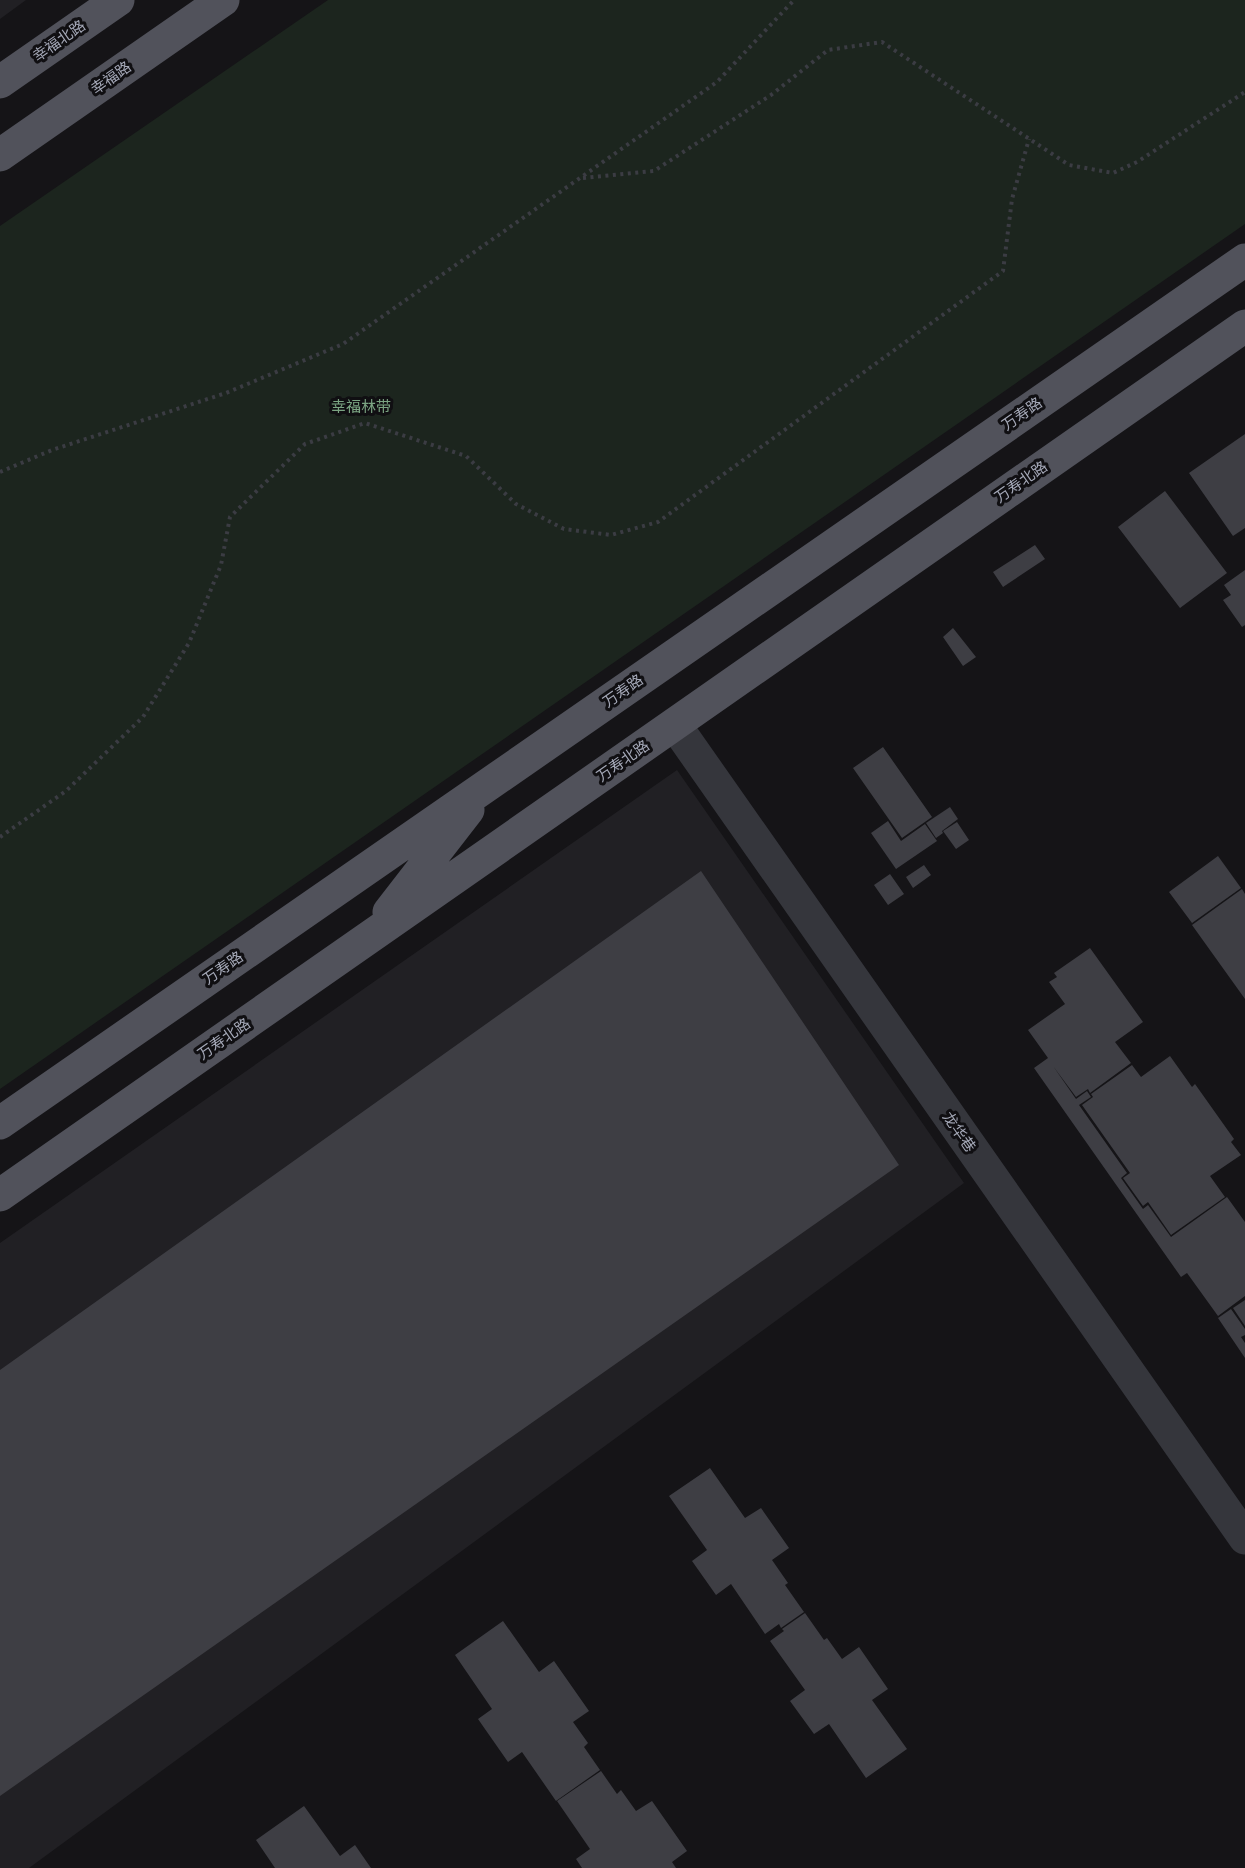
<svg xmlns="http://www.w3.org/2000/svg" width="1245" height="1868" font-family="'Varela Round','Noto Sans SC',sans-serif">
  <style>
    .built { fill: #212024 }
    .green { fill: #1c251e }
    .building { fill: #3e3e44 }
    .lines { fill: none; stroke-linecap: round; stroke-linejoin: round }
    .path { stroke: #3b3c43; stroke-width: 4; stroke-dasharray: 3 4.5; stroke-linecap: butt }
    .minor { stroke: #35363c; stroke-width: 33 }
    .major { stroke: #51525b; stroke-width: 33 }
    .labels { text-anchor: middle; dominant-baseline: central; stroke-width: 6; stroke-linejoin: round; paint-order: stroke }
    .street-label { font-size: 15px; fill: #a5a9b8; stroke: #100f12 }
    .park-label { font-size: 15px; fill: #7ba482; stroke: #100f12 }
  </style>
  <rect width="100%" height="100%" fill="#151417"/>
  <path class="built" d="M0 0H26L0 19Z
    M677 770 964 1183 29 1868H0V1243Z"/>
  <path class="green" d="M328 0H1245V224L0 1089V226Z"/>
  <path class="building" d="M1245 434V528L1233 536 1189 473Z
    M1165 491 1227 573 1180 608 1118 527Z
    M1035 545 1045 559 1003 587 993 572Z
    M1245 570V625L1242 627 1223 600 1231 595 1224 585Z
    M953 628 976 657 963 666 943 637Z
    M883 747 932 817 902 838 853 768Z
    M950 807 958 819 942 831 943 833 936 838 926 823Z
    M888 821 901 841 925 824 937 841 896 869 871 833Z
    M957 822 969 840 956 849 943 831Z
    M1218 856 1241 888 1192 923 1169 892Z
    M924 865 931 875 913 888 906 877Z
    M701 871 899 1165 0 1796V1370Z
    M890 874 904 894 888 905 874 885Z
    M1242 889 1245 894V999L1192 925Z
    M1090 948 1143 1022 1115 1042 1131 1063 1090 1093 1088 1089 1076 1097 1053 1066 1076 1099 1087 1091 1091 1097 1079 1105 1127 1173 1121 1178 1143 1209 1148 1205 1171 1237 1227 1197 1245 1222V1296L1218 1316 1187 1273 1181 1277 1034 1068 1048 1058 1028 1030 1065 1004 1049 982 1057 977 1054 973Z
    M1170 1056 1192 1087 1195 1084 1234 1139 1231 1142 1241 1155 1210 1176 1225 1197 1171 1235 1148 1202 1143 1206 1123 1178 1130 1173 1082 1105 1093 1097 1091 1094 1132 1065 1141 1077Z
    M1245 1300V1326L1233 1308Z
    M1231 1309 1245 1329V1335L1241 1337 1245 1343V1358L1218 1318Z
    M710 1468 745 1518 761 1508 789 1548 772 1560 788 1583 785 1585 804 1612 781 1628 779 1624 765 1634 731 1584 716 1595 692 1561 707 1550 669 1496Z
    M805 1613 824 1640 827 1638 842 1659 859 1647 888 1689 872 1700 907 1749 866 1778 829 1724 814 1734 790 1701 805 1690 770 1641 784 1631 782 1629Z
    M503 1621 539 1672 554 1661 589 1711 573 1722 588 1743 584 1747 600 1770 556 1801 522 1752 508 1762 478 1719 492 1709 455 1655Z
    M601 1771 617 1794 621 1790 636 1811 652 1801 687 1851 672 1862 676 1868H582L576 1859 590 1849 557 1801Z
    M304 1806 340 1856 355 1845 371 1868H275L256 1840Z"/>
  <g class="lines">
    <path class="path" d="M583 178 654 171 771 95 828 50 882 42 1069 165 1113 173 1137 162 1245 92
      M0 472 52 450 226 393 343 344 717 82 794 0
      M0 837 66 791 143 717 189 643 221 565 230 517 305 444 365 423 466 456 516 504 564 529 611 535 658 522 1003 271 1012 199 1029 139"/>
    <path class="minor" d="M675 725 1245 1538"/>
    <path class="major" d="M0 82 118 0
      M0 155 223 0
      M389 912 468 810
      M0 1123 1245 260
      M0 1195 1245 326"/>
  </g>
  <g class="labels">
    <g class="street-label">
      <text transform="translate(59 41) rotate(-35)">幸福北路</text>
      <text transform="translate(111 78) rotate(-35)">幸福路</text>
      <text transform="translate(1022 414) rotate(-35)">万寿路</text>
      <text transform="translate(1021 482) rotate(-35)">万寿北路</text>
      <text transform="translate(623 691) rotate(-35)">万寿路</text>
      <text transform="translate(623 761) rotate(-35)">万寿北路</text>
      <text transform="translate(223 968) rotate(-35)">万寿路</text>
      <text transform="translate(224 1039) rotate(-35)">万寿北路</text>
      <text transform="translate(959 1132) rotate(55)">龙华巷</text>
    </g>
    <g class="park-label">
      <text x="361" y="407">幸福林带</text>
    </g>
  </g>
</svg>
